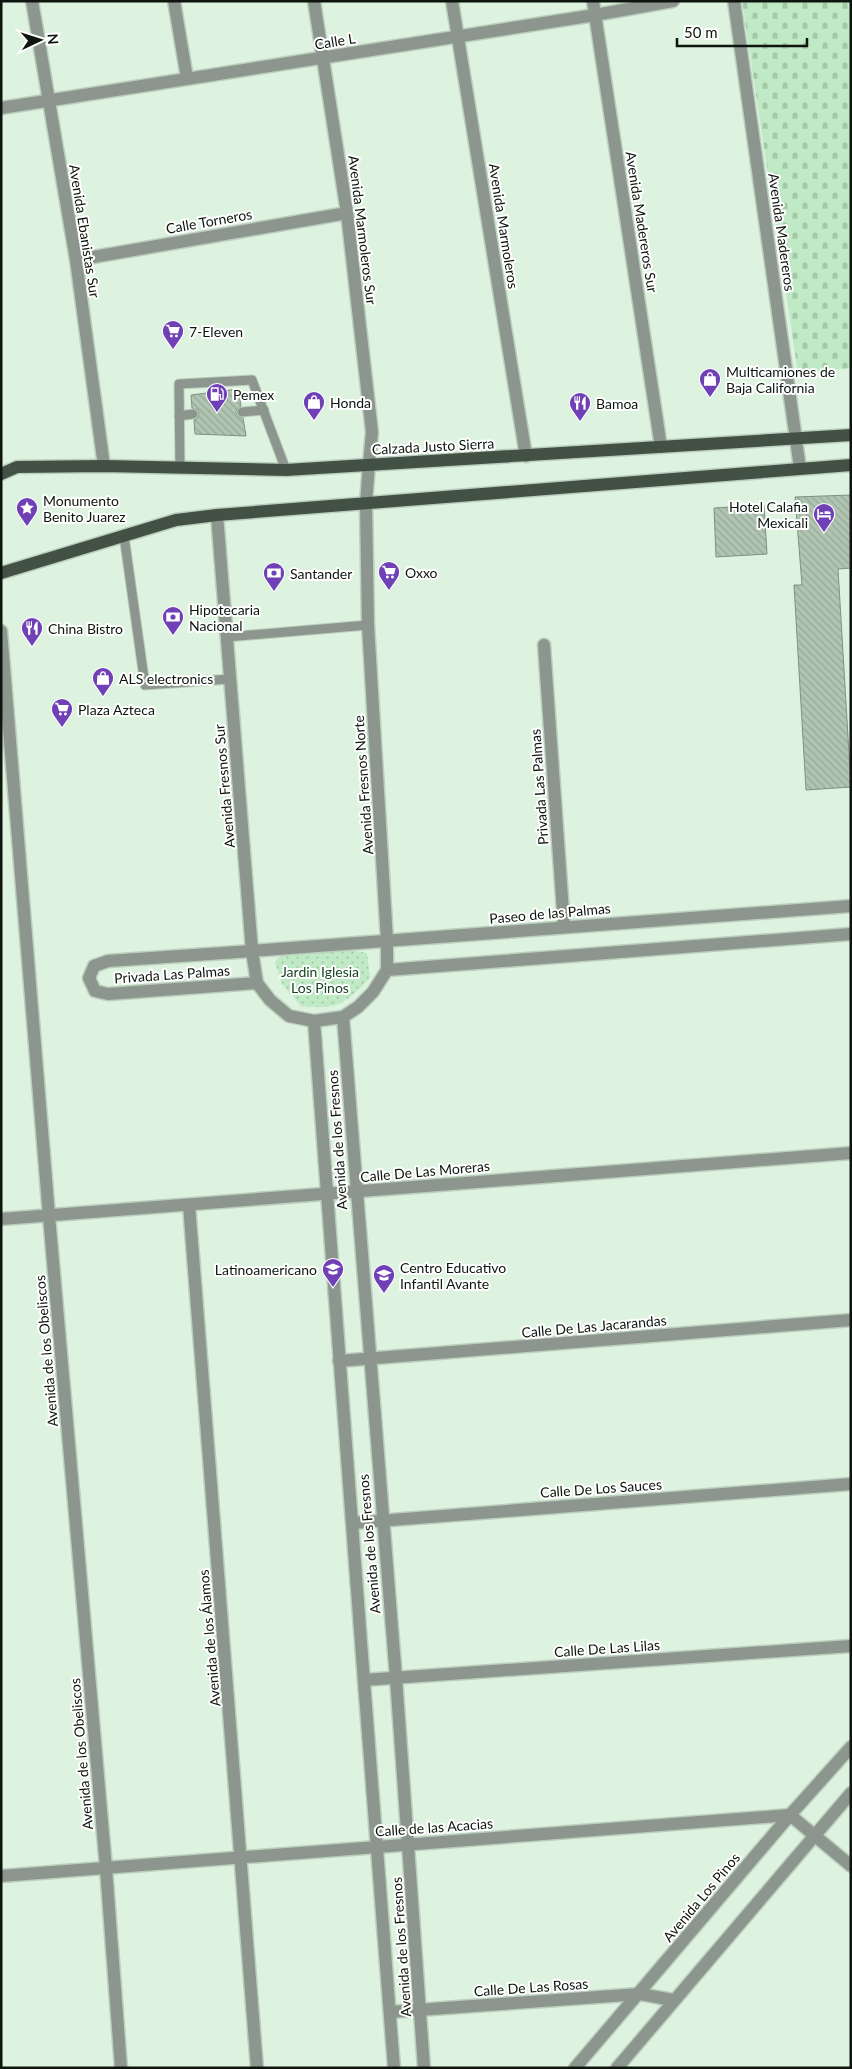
<svg xmlns="http://www.w3.org/2000/svg" width="852" height="2069" font-family="Lato,sans-serif">
  <style>
    .grass { fill: url(#grass-dots) }
    .cemetery { fill: url(#cemetery-stones) }
    .building { fill: url(#building-back-hatch); stroke: #7e9280 }
    .lines { fill: none; stroke-linecap: round; stroke-linejoin: round }
    .service-casing { stroke: #bccfbe; stroke-width: 11 }
    .minor-casing { stroke: #bccfbe; stroke-width: 15 }
    .tertiary-casing { stroke: #bccfbe; stroke-width: 15 }
    .primary-casing { stroke: #bccfbe; stroke-width: 15 }
    .service { stroke: #8d968e; stroke-width: 9 }
    .minor { stroke: #8d968e; stroke-width: 12 }
    .tertiary { stroke: #8d968e; stroke-width: 12 }
    .primary { stroke: #425144; stroke-width: 12 }
    .labels { text-anchor: middle; dominant-baseline: central; stroke-width: 4; stroke-linejoin: round; paint-order: stroke }
    .street-label { font-size: 14px; fill: #0d150e; stroke: #fff }
    .poi-label { font-size: 14px; fill: #0d150e; stroke: #fff; text-anchor: start }
    .park-label { font-size: 14px; fill: #174420; stroke: #fff }
  </style>
  <defs>
    <pattern id="grass-dots" width="8" height="8" patternUnits="userSpaceOnUse" patternTransform="scale(1.25)"><rect width="8" height="8" fill="#c0eac5"/><path d="M2 2h.1M6 6h.1" fill="none" stroke="#a4c8a8" stroke-width="1.8" stroke-linecap="round"/></pattern>
    <pattern id="cemetery-stones" width="16" height="16" patternUnits="userSpaceOnUse" patternTransform="scale(1.25)"><rect width="16" height="16" fill="#c0eac5"/><path d="M2 7V4a2 2 0 0 1 4 0v3zM10 15v-3a2 2 0 0 1 4 0v3z" fill="#a4c8a8"/></pattern>
    <pattern id="building-back-hatch" width="6" height="6" patternUnits="userSpaceOnUse" patternTransform="scale(1.25)"><rect width="6" height="6" fill="#b1c5b3"/><path d="M-1 5l2 2M0 0l6 6M5-1l2 2" fill="none" stroke="#97a899"/></pattern>
  </defs>
  <rect width="100%" height="100%" fill="#ddf2df"/>
  <path class="grass" d="M344 949 367 953 370 978C345 1004 338 1010 301 1006L282 984 275 962 283 953Z"/>
  <path class="cemetery" d="M742 1H851V368L798 373Z"/>
  <path class="building" d="M238 389 241 406 237 409 236 413 239 417 243 418 246 436 195 434 194 420 197 419 199 414 198 410 192 408 191 395Z
    M851 495V568L838 569 851 787 806 790 794 585H802L795 497Z
    M764 505 767 554 716 557 714 508Z"/>
  <g class="lines">
    <g class="service-casing">
      <path id="service" d="M242 412 264 410
        M179 416 193 414
        M180 469 179 384 252 380 286 470
        M124 536 145 685 230 679
        M227 637 368 625"/>
    </g>
    <g class="minor-casing">
      <path id="minor" d="M32 1 76 260 104 466
        M174 1 187 78
        M314 1 347 213 372 432 369 464
        M452 1 526 456
        M593 1 661 447
        M734 1 800 468
        M1 108 595 15 673 1
        M76 260 347 213
        M1 631 49 1216 106 1868 121 2068
        M544 645 564 926
        M252 951 108 961 94 966 89 978 95 991 108 994 257 983
        M189 1205 257 2068
        M1 1219 851 1153
        M339 1361 851 1320
        M353 1523 851 1484
        M364 1680 851 1646
        M1 1876 790 1815 851 1866
        M390 2012 640 1994 673 2000"/>
    </g>
    <g class="tertiary-casing">
      <path id="tertiary" d="M217 515 252 951 257 983 270 1000 289 1016 314 1021 343 1017 358 1007 373 992 387 970V941L368 625 366 504 369 464
        M252 951 851 906
        M387 970 851 934
        M343 1017 396 1678 424 2068
        M314 1021C338 1370 368 1719 394 2068
        M575 2068 790 1815 851 1747
        M617 2068 851 1793"/>
    </g>
    <g class="primary-casing">
      <path id="primary" d="M1 474 17 467 104 466 286 470 851 435
        M1 573 176 520 217 515 851 465"/>
    </g>
    <use href="#service" class="service"/>
    <use href="#minor" class="minor"/>
    <use href="#tertiary" class="tertiary"/>
    <use href="#primary" class="primary"/>
  </g>
  <defs>
    <g id="supermarket-pin" transform="scale(1.125)"><path d="M0 17L-7.5 6A9.5 9.5 0 1 1 7.5 6Z" fill="#7040b7" stroke="#fff"/><path d="M-6-5.5h2.5l.6 2H6L4.5 2H-2.5L-4.4-4H-6ZM-1.5 3.2a1.3 1.3 0 1 0 .1 0ZM3 3.2a1.3 1.3 0 1 0 .1 0Z" fill="#fff"/></g>
    <g id="shop-pin" transform="scale(1.125)"><path d="M0 17L-7.5 6A9.5 9.5 0 1 1 7.5 6Z" fill="#7040b7" stroke="#fff"/><path d="M-5-2.5h2.3a2.7 3.5 0 0 1 5.4 0H5L5.5 6h-11ZM-1.5-2.5h3a1.5 2.3 0 0 0-3 0Z" fill="#fff"/></g>
    <g id="fuel-pin" transform="scale(1.125)"><path d="M0 17L-7.5 6A9.5 9.5 0 1 1 7.5 6Z" fill="#7040b7" stroke="#fff"/><path d="M-5.5-6h7V0h2V4h1.3V-2.5L3-4.5l.8-.8L6-3V5H2.5V1h-1V6h-7ZM-4.2-4.7v3.2H.2V-4.7Z" fill="#fff"/></g>
    <g id="restaurant-pin" transform="scale(1.125)"><path d="M0 17L-7.5 6A9.5 9.5 0 1 1 7.5 6Z" fill="#7040b7" stroke="#fff"/><path d="M-5-6h1v4h1v-4h1v4h1v-4h1v5L-1.5 .5V6h-2V.5L-5-1ZM5-6V6H3V1.5H1.5Q1.5-4 5-6Z" fill="#fff"/></g>
    <g id="sight-pin" transform="scale(1.125)"><path d="M0 17L-7.5 6A9.5 9.5 0 1 1 7.5 6Z" fill="#7040b7" stroke="#fff"/><path d="M0-6L1.8-2.2L6-1.7L2.9 1.2L3.7 5.4L0 3.3L-3.7 5.4L-2.9 1.2L-6-1.7L-1.8-2.2Z" fill="#fff"/></g>
    <g id="hotel-pin" transform="scale(1.125)"><path d="M0 17L-7.5 6A9.5 9.5 0 1 1 7.5 6Z" fill="#7040b7" stroke="#fff"/><path d="M-6-4.5h1.5V1H6V5H4.5V3h-9V5H-6ZM-4 0a1.8 1.8 0 1 1 3.6 0ZM.5 0V-2.5h3Q6-2.5 6 0Z" fill="#fff"/></g>
    <g id="bank-pin" transform="scale(1.125)"><path d="M0 17L-7.5 6A9.5 9.5 0 1 1 7.5 6Z" fill="#7040b7" stroke="#fff"/><path d="M-6-4H6V4H-6ZM0-2.3a2.3 2.3 0 1 0 0 4.6a2.3 2.3 0 1 0 0-4.6Z" fill="#fff"/></g>
    <g id="school-pin" transform="scale(1.125)"><path d="M0 17L-7.5 6A9.5 9.5 0 1 1 7.5 6Z" fill="#7040b7" stroke="#fff"/><path d="M0-5L7-2L0 1L-7-2ZM-4 1L0 2.5L4 1V4Q0 6-4 4Z" fill="#fff"/></g>
  </defs>
  <g fill-rule="evenodd">
    <use href="#supermarket-pin" x="173" y="331"/>
    <use href="#shop-pin" x="710" y="379"/>
    <use href="#fuel-pin" x="217" y="394"/>
    <use href="#shop-pin" x="314" y="402"/>
    <use href="#restaurant-pin" x="580" y="403"/>
    <use href="#sight-pin" x="27" y="508"/>
    <use href="#hotel-pin" x="824" y="514"/>
    <use href="#supermarket-pin" x="389" y="572"/>
    <use href="#bank-pin" x="274" y="573"/>
    <use href="#bank-pin" x="173" y="617"/>
    <use href="#restaurant-pin" x="32" y="628"/>
    <use href="#shop-pin" x="103" y="678"/>
    <use href="#supermarket-pin" x="62" y="709"/>
    <use href="#school-pin" x="333" y="1269"/>
    <use href="#school-pin" x="384" y="1275"/>
  </g>
  <g class="labels">
    <g class="street-label">
      <text transform="translate(335 41) rotate(-9)">Calle L</text>
      <text transform="translate(209 221) rotate(-10)">Calle Torneros</text>
      <text transform="translate(642 222) rotate(81)">Avenida Madereros Sur</text>
      <text transform="translate(504 226) rotate(81)">Avenida Marmoleros</text>
      <text transform="translate(363 230) rotate(83)">Avenida Marmoleros Sur</text>
      <text transform="translate(85 231) rotate(81)">Avenida Ebanistas Sur</text>
      <text transform="translate(782 232) rotate(82)">Avenida Madereros</text>
      <text transform="translate(433 446) rotate(-3)">Calzada Justo Sierra</text>
      <text transform="translate(363 785) rotate(-94)">Avenida Fresnos Norte</text>
      <text transform="translate(224 786) rotate(-95)">Avenida Fresnos Sur</text>
      <text transform="translate(539 787) rotate(-94)">Privada Las Palmas</text>
      <text transform="translate(550 913) rotate(-5)">Paseo de las Palmas</text>
      <text transform="translate(172 974) rotate(-4)">Privada Las Palmas</text>
      <text transform="translate(337 1140) rotate(-94)">Avenida de los Fresnos</text>
      <text transform="translate(425 1171) rotate(-5)">Calle De Las Moreras</text>
      <text transform="translate(594 1326) rotate(-5)">Calle De Las Jacarandas</text>
      <text transform="translate(46 1351) rotate(-95)">Avenida de los Obeliscos</text>
      <text transform="translate(601 1488) rotate(-4)">Calle De Los Sauces</text>
      <text transform="translate(369 1544) rotate(-95)">Avenida de los Fresnos</text>
      <text transform="translate(209 1638) rotate(-95)">Avenida de los Álamos</text>
      <text transform="translate(607 1648) rotate(-4)">Calle De Las Lilas</text>
      <text transform="translate(81 1754) rotate(-95)">Avenida de los Obeliscos</text>
      <text transform="translate(434 1827) rotate(-4)">Calle de las Acacias</text>
      <text transform="translate(701 1897) rotate(-50)">Avenida Los Pinos</text>
      <text transform="translate(401 1947) rotate(-94)">Avenida de los Fresnos</text>
      <text transform="translate(531 1987) rotate(-4)">Calle De Las Rosas</text>
    </g>
    <g class="poi-label">
      <text x="189" y="331">7-Eleven</text>
      <text x="726" y="371">Multicamiones de<tspan x="726" dy="16">Baja California</tspan></text>
      <text x="233" y="394">Pemex</text>
      <text x="330" y="402">Honda</text>
      <text x="596" y="403">Bamoa</text>
      <text x="43" y="500">Monumento<tspan x="43" dy="16">Benito Juarez</tspan></text>
      <text x="808" y="506" text-anchor="end">Hotel Calafia<tspan x="808" dy="16">Mexicali</tspan></text>
      <text x="405" y="572">Oxxo</text>
      <text x="290" y="573">Santander</text>
      <text x="189" y="609">Hipotecaria<tspan x="189" dy="16">Nacional</tspan></text>
      <text x="48" y="628">China Bistro</text>
      <text x="119" y="678">ALS electronics</text>
      <text x="78" y="709">Plaza Azteca</text>
      <text x="400" y="1267">Centro Educativo<tspan x="400" dy="16">Infantil Avante</tspan></text>
      <text x="317" y="1269" text-anchor="end">Latinoamericano</text>
    </g>
    <g class="park-label">
      <text x="320" y="971">Jardin Iglesia<tspan x="320" dy="16">Los Pinos</tspan></text>
    </g>
  </g>
  <rect width="852" height="2069" fill="none" stroke="#0d150e" stroke-width="5"/>
  <g transform="translate(40 40) rotate(86)" stroke="#ffffff" stroke-width="4" paint-order="stroke">
  <path d="M0-4L9 19L0 12L-9 19Z" fill="#0d150e"/>
  <text y="-8" font-size="14" font-weight="bold" text-anchor="middle" fill="#0d150e">N</text>
  </g>
  <path d="M677 38v8h130v-8" fill="none" stroke="#0d150e" stroke-width="2.5"/>
  <text x="684" y="38" font-size="15" fill="#0d150e" stroke="#ffffff" stroke-width="4" paint-order="stroke">50 m</text>
</svg>
